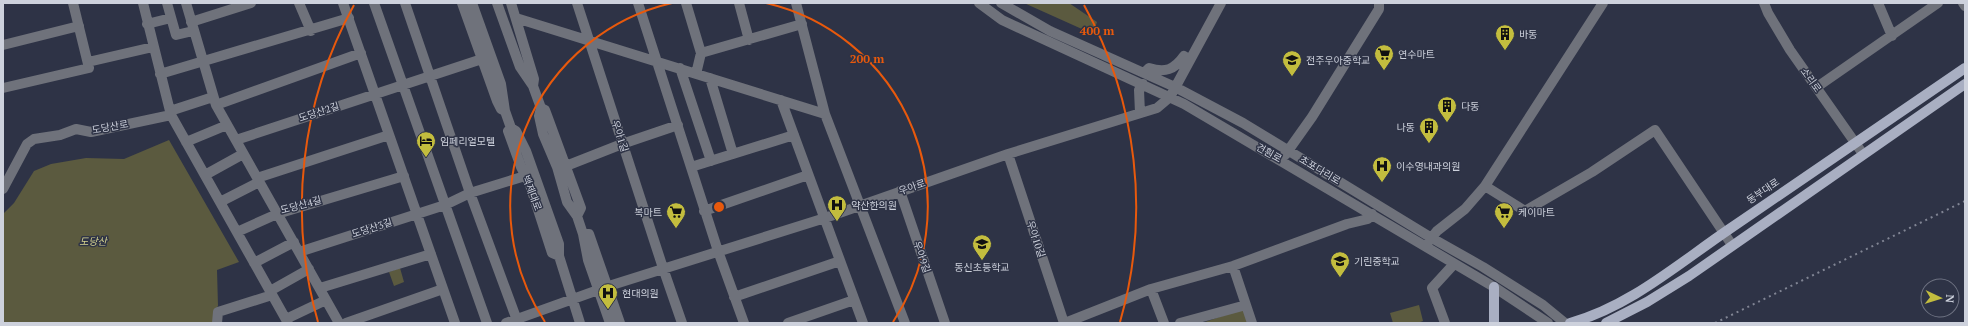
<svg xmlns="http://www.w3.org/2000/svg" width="1968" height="326" font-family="'PT Serif','Noto Sans KR',serif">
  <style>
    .green { fill: #5b5a3f }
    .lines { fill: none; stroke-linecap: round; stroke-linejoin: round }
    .minor { stroke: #6f727b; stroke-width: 10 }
    .major { stroke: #a9afc2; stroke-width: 10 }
    .rail { stroke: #818594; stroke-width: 2; stroke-dasharray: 2 4; stroke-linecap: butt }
    .ring { fill: none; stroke: #e8590c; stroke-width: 2 }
    .labels { text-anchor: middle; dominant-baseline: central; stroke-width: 3; stroke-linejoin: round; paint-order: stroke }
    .poi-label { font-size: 10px; fill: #cdd1dc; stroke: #2e3346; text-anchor: start }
    .street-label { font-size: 10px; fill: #cdd1dc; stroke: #2e3346 }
    .park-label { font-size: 10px; font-style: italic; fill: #d5d38e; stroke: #2e3346 }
    .centre { fill: #e8590c; stroke: #2e3346; stroke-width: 2 }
    .ring-label { font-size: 12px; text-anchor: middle; font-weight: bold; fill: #e8590c; stroke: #2e3346; stroke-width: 3; stroke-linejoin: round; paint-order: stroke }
  </style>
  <rect width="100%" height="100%" fill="#2e3346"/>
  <path class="green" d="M1024 3H1069L1097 22 1093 34Z
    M169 140 239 262 217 270 218 306 214 311V323H3V214L14 203 34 171 51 164 86 158 124 159Z
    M400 268 404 282 394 286 389 272Z
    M1419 305 1423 321 1417 323H1393L1390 313Z
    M1245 308 1250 323H1206L1205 322Z"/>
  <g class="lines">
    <path class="minor" d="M143 3 171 115 288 323
      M167 3 176 35 193 31
      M186 3 216 105 339 323
      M299 3 311 31
      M343 3 455 323
      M374 3 487 323
      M405 3 470 193 518 323
      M462 3 497 101 501 109 505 111
      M472 3 501 84 505 111 511 128 516 131 526 151 559 244V256L580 323
      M497 3 520 67 533 86 541 108 539 116 543 134 557 167 567 202 577 216 583 234 588 260 610 323
      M511 3 534 79 533 86
      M577 3 663 268 682 323
      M638 3 718 251 744 323
      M686 3 701 53
      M739 3 749 40
      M796 3 825 114 905 323
      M979 3 1002 20 1184 104 1494 287 1548 323
      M1001 3 1050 31 1175 87 1243 123 1430 237 1483 267 1543 305 1565 323
      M1764 3 1768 13 1790 50 1863 154
      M1878 3 1892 36
      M1963 3 1965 6
      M516 18 825 114
      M191 22 251 3
      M147 24 171 18
      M3 45 79 26
      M88 62 153 47
      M680 68 711 161
      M1144 73 1149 68C1165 73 1174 70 1184 56L1189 59
      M160 74 349 18
      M696 74 701 53 802 24
      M710 78 733 154
      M1817 87 1938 3
      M3 88 89 68 73 3
      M781 100 863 323
      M216 105 361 53
      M541 108 545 110 548 118 581 208 577 216
      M170 111 213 97
      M1140 113 1139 90 1143 84
      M511 128 508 131 521 167 530 185 552 253 559 256
      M236 140 482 59
      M186 142 227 125
      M1008 154 1064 323
      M1285 155 1312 117 1379 9V3
      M566 166 622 144 678 125
      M691 167 794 135
      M205 175 243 154
      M257 178 389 135
      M1485 186 1525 211 1592 172 1655 130 1732 245
      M3 189 27 144 34 139 60 135 76 129 91 132 171 115
      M900 191 945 323
      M220 202 259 182
      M704 211 808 175
      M237 232 277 214 404 176
      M583 234H589L620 323
      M1428 242 1437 231 1465 209 1485 186 1603 3
      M299 252 445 205 470 193 525 176
      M254 263 294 242
      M1233 266 1252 323
      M320 288 431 254
      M1151 289 1164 323
      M270 291 309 269
      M734 297 840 261
      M286 319 326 300
      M217 323 218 312 272 295
      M346 323 443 289
      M506 323 612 285 825 218 1008 154 1157 108 1170 97 1221 3
      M788 323 854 300
      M1065 323 1151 289 1233 266 1347 224 1368 219 1372 214
      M1180 323 1246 305
      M1445 323 1432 288 1454 264"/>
    <path class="major" d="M1494 323V287
      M1570 323C1629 307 1678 264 1728 230 1807 176 1886 122 1965 68
      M1606 323 1647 302 1689 276 1965 84"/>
    <path class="rail" d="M1715 323 1965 201"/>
  </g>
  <g class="ring">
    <path d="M545 322A209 209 0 0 1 672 3M766 3A209 209 0 0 1 893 322"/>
    <path d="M318 322A417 417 0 0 1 354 5M1084 5A417 417 0 0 1 1120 322"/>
  </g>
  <defs>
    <g id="building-pin" transform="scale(1)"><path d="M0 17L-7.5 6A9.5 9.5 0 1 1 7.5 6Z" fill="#c3bd3e" stroke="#2e3346"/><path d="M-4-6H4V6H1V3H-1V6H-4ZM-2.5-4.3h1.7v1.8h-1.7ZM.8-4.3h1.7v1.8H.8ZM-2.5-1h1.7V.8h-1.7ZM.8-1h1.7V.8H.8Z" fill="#111"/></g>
    <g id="supermarket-pin" transform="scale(1)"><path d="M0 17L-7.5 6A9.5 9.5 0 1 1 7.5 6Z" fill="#c3bd3e" stroke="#2e3346"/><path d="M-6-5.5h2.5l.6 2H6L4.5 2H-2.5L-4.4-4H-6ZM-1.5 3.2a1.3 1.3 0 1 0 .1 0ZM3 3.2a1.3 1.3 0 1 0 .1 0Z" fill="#111"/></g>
    <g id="school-pin" transform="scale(1)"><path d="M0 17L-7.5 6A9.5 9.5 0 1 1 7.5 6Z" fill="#c3bd3e" stroke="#2e3346"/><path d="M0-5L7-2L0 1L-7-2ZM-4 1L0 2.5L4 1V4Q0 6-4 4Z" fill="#111"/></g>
    <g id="hotel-pin" transform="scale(1)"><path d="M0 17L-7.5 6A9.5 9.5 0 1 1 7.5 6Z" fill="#c3bd3e" stroke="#2e3346"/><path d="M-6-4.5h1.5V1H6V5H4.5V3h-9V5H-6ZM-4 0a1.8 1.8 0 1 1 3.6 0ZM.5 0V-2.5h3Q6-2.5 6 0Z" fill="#111"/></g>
    <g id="hospital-pin" transform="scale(1)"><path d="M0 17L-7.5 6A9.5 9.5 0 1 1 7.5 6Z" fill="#c3bd3e" stroke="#2e3346"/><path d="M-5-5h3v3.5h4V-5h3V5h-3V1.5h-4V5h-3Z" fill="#111"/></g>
  </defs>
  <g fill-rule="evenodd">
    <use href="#building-pin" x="1505" y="34"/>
    <use href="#supermarket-pin" x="1384" y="54"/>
    <use href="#school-pin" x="1292" y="60"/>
    <use href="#building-pin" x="1447" y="106"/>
    <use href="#building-pin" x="1429" y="127"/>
    <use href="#hotel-pin" x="426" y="141"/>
    <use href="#hospital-pin" x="1382" y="166"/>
    <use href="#hospital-pin" x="837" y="205"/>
    <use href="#supermarket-pin" x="676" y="212"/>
    <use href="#supermarket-pin" x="1504" y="212"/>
    <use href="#school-pin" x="982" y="244"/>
    <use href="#school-pin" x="1340" y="261"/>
    <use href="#hospital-pin" x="608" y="293"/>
  </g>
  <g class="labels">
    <g class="poi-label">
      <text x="1519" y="34">바동</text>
      <text x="1398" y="54">연수마트</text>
      <text x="1306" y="60">전주우아중학교</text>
      <text x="1461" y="106">다동</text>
      <text x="1415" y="127" text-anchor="end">나동</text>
      <text x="440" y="141">임페리얼모텔</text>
      <text x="1396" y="166">이수영내과의원</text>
      <text x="851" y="205">약산한의원</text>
      <text x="662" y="212" text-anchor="end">복마트</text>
      <text x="1518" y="212">케이마트</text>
      <text x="1354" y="261">기린중학교</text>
      <text x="982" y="267" text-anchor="middle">동신초등학교</text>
      <text x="622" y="293">현대의원</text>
    </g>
    <g class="street-label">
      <text transform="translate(1811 80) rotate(54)">소리로</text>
      <text transform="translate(319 112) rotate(-18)">도당산2길</text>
      <text transform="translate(110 127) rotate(-10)">도당산로</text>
      <text transform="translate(620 136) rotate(72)">우아1길</text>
      <text transform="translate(1269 153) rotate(29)">견훤로</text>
      <text transform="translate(1320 170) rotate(31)">초포다리로</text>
      <text transform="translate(912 187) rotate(-19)">우아로</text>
      <text transform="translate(1763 191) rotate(-34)">동부대로</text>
      <text transform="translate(532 193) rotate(69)">백제대로</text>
      <text transform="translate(301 205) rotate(-15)">도당산4길</text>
      <text transform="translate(372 228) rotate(-18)">도당산3길</text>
      <text transform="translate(1036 239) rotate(72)">우아10길</text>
      <text transform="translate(922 257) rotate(71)">우아9길</text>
    </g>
    <g class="park-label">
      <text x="93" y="241">도당산</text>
    </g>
  </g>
  <circle cx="719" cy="207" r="6" class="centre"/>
  <g class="ring-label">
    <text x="1097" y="35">400 m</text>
    <text x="867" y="63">200 m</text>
  </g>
  <rect width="1968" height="326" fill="none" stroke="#cdd1dc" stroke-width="8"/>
  <g transform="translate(1940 298) rotate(94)"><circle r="19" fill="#2e3346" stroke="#6e7282"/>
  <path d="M0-3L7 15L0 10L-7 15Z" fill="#c3bd3e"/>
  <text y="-6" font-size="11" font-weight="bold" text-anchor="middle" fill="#cdd1dc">N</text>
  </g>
</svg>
